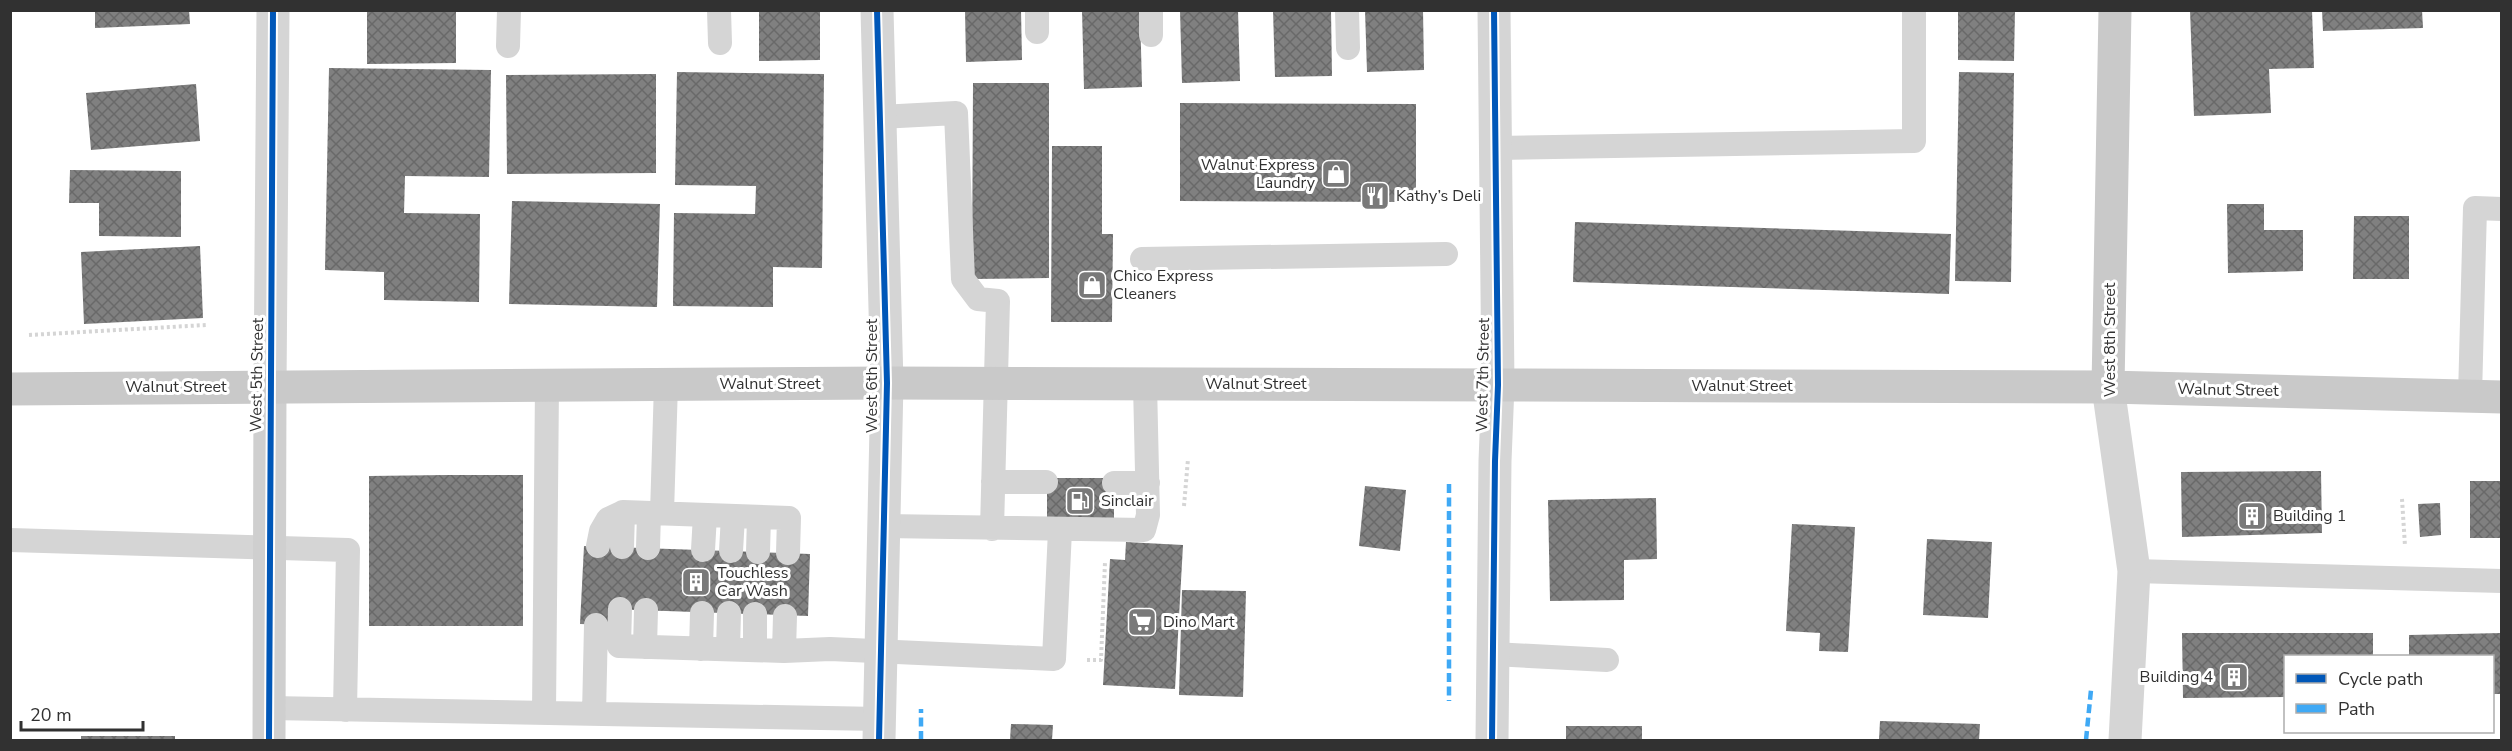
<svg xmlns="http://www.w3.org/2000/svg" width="2512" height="751" font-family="'Nunito Sans',sans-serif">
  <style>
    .building { fill: url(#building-cross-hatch) }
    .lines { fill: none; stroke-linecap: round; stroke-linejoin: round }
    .path { stroke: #d5d5d5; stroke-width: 4; stroke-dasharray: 3 3; stroke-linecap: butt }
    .lane { stroke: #d5d5d5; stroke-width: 24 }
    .street { stroke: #d5d5d5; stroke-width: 33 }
    .secondary { stroke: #cfcfcf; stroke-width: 33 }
    .primary { stroke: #c9c9c9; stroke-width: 33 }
    .quiet { stroke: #3fa9f5; stroke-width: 4.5; stroke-dasharray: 9 4.5; stroke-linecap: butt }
    .cycleway-casing { stroke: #fff; stroke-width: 10 }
    .cycleway { stroke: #0057b8; stroke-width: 6 }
    .labels { text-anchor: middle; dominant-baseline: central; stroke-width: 6; stroke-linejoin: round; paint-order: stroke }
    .poi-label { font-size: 16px; fill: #313131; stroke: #fff; text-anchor: start }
    .street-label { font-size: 16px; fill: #313131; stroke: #fff }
  </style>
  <defs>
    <pattern id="building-cross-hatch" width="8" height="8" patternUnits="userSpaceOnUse" patternTransform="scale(1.5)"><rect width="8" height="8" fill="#808080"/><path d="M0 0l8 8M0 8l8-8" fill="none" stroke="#696969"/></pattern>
  </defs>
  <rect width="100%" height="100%" fill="#fff"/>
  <path class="building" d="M95 10H189L190 24 95 28Z
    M367 10H456V63L367 64Z
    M759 10H820V60L759 61Z
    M965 10H1021L1022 60 966 62Z
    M1082 10H1140L1142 87 1084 89Z
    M1180 10H1238L1240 81 1182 83Z
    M1273 10H1331L1332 76 1275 77Z
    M1365 10H1423L1424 70 1367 72Z
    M1958 10H2015L2014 61 1958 60Z
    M2190 10H2312L2314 68 2269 69 2271 113 2194 116Z
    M2322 10H2422L2423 28 2323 31Z
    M329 68 491 70 489 177 405 176 404 213 480 214 479 302 384 300V272L325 270Z
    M677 72 824 74 822 268 773 267V307L673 306 674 213 755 214 756 186 675 185Z
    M1959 72 2014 73 2011 282 1955 281Z
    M656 74V173L507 174 506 75Z
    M973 83H1049V278L972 279Z
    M196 84 200 141 91 150 86 93Z
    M1180 103 1416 104V202L1180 201Z
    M1052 146H1102V234H1113L1112 322H1051Z
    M70 170 181 171V237L99 236V203H69Z
    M512 201 660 204 657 307 509 304Z
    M2227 204H2264V230H2303V271L2228 273Z
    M2354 216H2409V279H2353Z
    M1575 222 1951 234 1949 294 1573 282Z
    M200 246 203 318 84 324 81 252Z
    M2321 471 2322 533 2182 537 2181 472Z
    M446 475H523V626H369V476Z
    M1047 478H1114V522L1047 523Z
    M2470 481H2502V538H2470Z
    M1365 486 1406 490 1400 551 1359 546Z
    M1656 498 1657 559 1624 560V600L1550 601 1548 500Z
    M2440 503 2441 535 2420 537 2418 504Z
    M1792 524 1855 527 1848 652 1819 651 1820 633 1786 631Z
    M1927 539 1992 542 1988 618 1923 615Z
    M1126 542 1183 545 1175 689 1103 685 1110 559 1125 560Z
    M584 546 810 554 808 616 610 609 609 625 580 624Z
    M1182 590 1246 591 1243 697 1179 695Z
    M2182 633H2373V656H2286V697L2183 698Z
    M2502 633V694H2492V656H2409V635Z
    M1880 721 1980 724 1979 740H1879Z
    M1011 724 1053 725 1052 740H1010Z
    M1566 726H1642V740H1566Z
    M81 736H175V740H81Z"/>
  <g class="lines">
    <path class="path" d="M29 335 206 325
      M2402 499 2405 546
      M1184 506 1188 459
      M1087 660H1101L1105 562"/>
    <path class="lane" d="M719 10 720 43
      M1037 10V32
      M1347 10 1348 48
      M1151 35V10
      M508 46 509 10
      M880 117 956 113 963 279 978 299 998 301 992 529
      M1496 148 1914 141V10
      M1142 259 1446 254
      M2470 396 2475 208 2502 209
      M993 482H1046
      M1114 483H1148
      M662 513 666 384
      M884 526 1144 530 1148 515 1145 384
      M10 540 348 550 345 710
      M598 546 601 531 608 519 623 512 789 518 788 553
      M622 547 623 512
      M648 548 649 513
      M703 550 705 515
      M731 551 733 516
      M758 552 759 517
      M2134 571 2502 581
      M620 609 619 646 784 651 830 649 1054 659 1060 530
      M645 647 646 610
      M701 649 702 613
      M728 649 729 613
      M755 650V614
      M784 651 785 616
      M1493 654 1607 660
      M269 708 880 719
      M544 713 547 385
      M594 714 596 625"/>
    <path class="street" d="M877 10 887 383 879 740
      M270 387 273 10
      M2108 387 2134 571 2125 740
      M1492 740 1495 461 1498 385 1494 10"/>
    <path class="secondary" d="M269 740 270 387"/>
    <path class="primary" d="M2108 387 2115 10
      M10 389 887 383 1498 385 2108 387 2502 397"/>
    <path class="quiet" d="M1449 484V701
      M921 740V709
      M2086 740 2091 690"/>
    <g class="cycleway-casing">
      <path id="cycleway" d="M877 10 887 383 879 740
        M269 740 273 10
        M1492 740 1495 461 1498 385 1494 10"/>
    </g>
    <use href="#cycleway" class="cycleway"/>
  </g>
  <defs>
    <g id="shop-square" transform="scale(1.5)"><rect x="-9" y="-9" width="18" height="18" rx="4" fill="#797979" stroke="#fff"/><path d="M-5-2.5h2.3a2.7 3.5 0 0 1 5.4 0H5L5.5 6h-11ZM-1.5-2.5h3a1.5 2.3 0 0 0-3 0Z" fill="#fff"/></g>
    <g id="restaurant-square" transform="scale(1.5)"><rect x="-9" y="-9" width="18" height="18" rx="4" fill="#797979" stroke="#fff"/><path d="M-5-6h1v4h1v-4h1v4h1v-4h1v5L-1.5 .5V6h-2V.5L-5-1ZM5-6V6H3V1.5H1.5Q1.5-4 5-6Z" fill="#fff"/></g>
    <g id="fuel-square" transform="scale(1.5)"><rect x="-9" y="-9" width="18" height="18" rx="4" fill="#797979" stroke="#fff"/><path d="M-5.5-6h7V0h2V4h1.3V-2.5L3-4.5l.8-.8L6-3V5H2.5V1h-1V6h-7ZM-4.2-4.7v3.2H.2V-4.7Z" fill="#fff"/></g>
    <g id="building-square" transform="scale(1.5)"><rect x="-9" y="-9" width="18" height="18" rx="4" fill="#797979" stroke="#fff"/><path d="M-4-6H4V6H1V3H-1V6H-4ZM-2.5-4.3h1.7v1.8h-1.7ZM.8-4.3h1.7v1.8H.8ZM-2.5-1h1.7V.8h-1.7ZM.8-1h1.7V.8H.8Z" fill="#fff"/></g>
    <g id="supermarket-square" transform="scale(1.5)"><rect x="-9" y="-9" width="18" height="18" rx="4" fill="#797979" stroke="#fff"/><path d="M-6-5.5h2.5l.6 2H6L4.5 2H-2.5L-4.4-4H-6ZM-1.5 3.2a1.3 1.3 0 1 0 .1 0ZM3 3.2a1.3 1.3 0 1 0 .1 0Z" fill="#fff"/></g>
  </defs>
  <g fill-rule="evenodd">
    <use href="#shop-square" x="1336" y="174"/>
    <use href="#restaurant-square" x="1375" y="196"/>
    <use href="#shop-square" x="1092" y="285"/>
    <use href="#fuel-square" x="1080" y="501"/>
    <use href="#building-square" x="2252" y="516"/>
    <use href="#building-square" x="696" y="582"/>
    <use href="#supermarket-square" x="1142" y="622"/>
    <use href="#building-square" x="2234" y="677"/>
  </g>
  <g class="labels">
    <g class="poi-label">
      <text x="1315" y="165" text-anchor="end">Walnut Express<tspan x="1315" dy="18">Laundry</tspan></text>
      <text x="1396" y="196">Kathy’s Deli</text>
      <text x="1113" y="276">Chico Express<tspan x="1113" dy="18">Cleaners</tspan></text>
      <text x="1101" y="501">Sinclair</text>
      <text x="2273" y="516">Building 1</text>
      <text x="717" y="573">Touchless<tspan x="717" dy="18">Car Wash</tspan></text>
      <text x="1163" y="622">Dino Mart</text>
      <text x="2213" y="677" text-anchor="end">Building 4</text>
    </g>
    <g class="street-label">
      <text transform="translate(2110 340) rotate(-90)">West 8th Street</text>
      <text transform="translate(257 375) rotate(-89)">West 5th Street</text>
      <text transform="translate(1483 375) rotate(-89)">West 7th Street</text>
      <text transform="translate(872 376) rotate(-90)">West 6th Street</text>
      <text x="770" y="384">Walnut Street</text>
      <text x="1256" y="384">Walnut Street</text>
      <text x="1742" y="386">Walnut Street</text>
      <text x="176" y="387">Walnut Street</text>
      <text transform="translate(2228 390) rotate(1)">Walnut Street</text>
    </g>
  </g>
  <rect width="2512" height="751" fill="none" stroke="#313131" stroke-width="24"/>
  <rect x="2284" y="655" width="210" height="78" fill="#ffffff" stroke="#adadad" stroke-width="1.5"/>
  <rect x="2296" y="674" width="30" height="9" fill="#0057b8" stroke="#adadad" stroke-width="1.5"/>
  <text x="2338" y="685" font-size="18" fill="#313131">Cycle path</text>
  <rect x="2296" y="704" width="30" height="9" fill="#3fa9f5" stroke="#adadad" stroke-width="1.5"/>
  <text x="2338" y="715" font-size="18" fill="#313131">Path</text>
  <path d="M21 721v9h122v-9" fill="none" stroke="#313131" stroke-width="3"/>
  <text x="30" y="721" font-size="18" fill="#313131" stroke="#ffffff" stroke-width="4.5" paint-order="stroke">20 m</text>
</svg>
